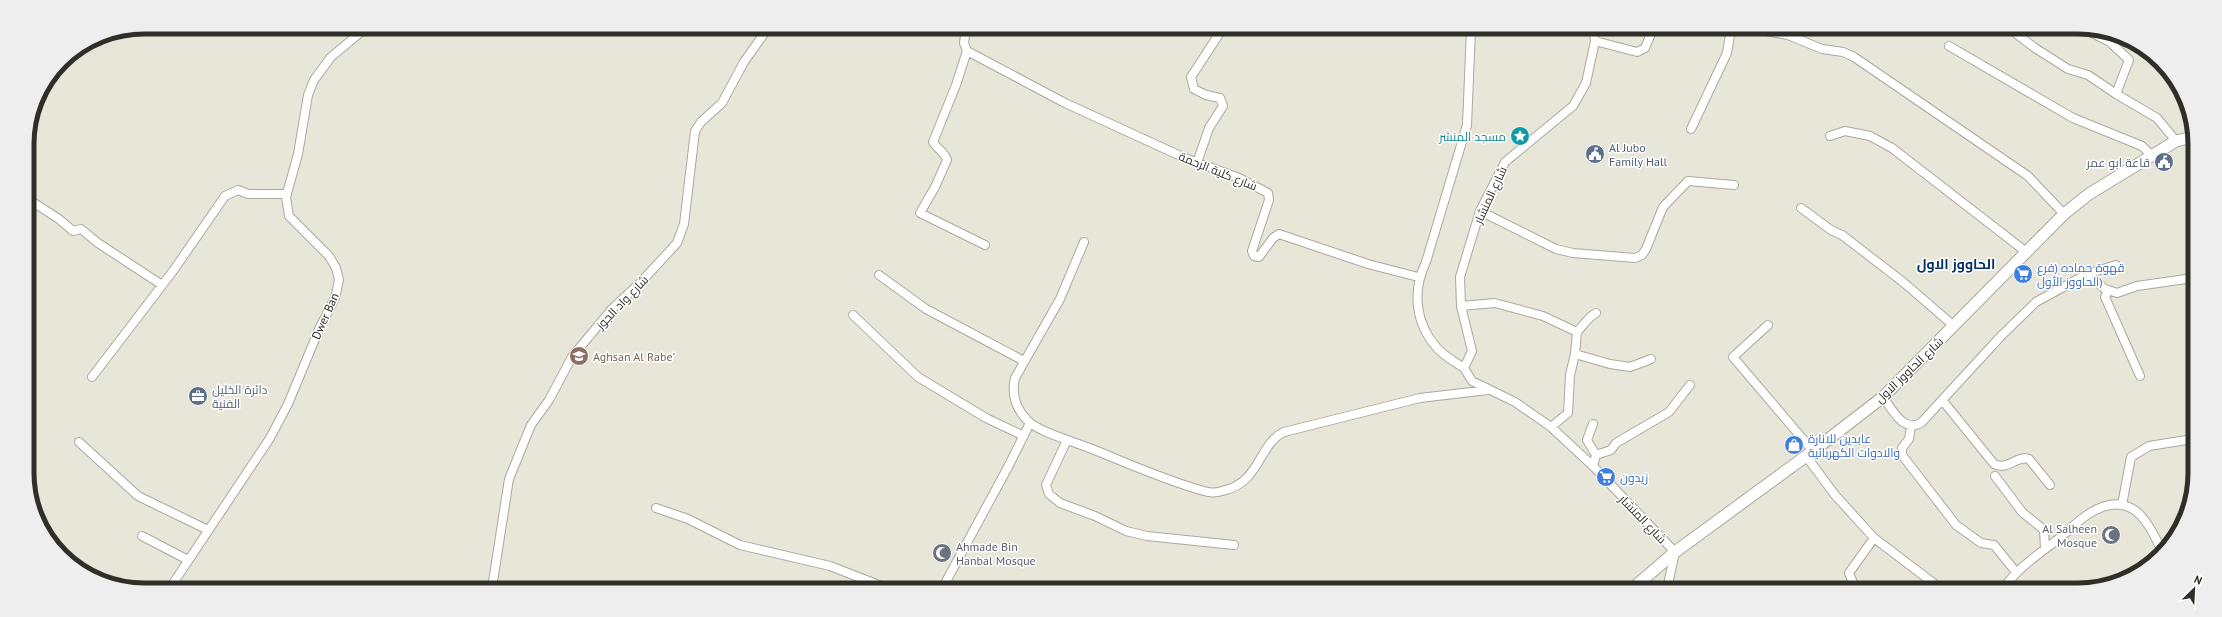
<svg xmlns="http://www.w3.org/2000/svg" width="2222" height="617" font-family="'PT Sans',Cairo,sans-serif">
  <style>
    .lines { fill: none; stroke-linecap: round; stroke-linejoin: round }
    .minor-casing { stroke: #aba89d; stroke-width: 10 }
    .secondary-casing { stroke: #aba89d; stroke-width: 13 }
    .minor { stroke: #fff; stroke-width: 8 }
    .secondary { stroke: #fff; stroke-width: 11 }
    .labels { text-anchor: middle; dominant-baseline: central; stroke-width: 3; stroke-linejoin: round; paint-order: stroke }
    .culture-label { font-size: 12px; fill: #0d838f; stroke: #fff; text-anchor: end }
    .service-label { font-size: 12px; fill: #4e5e75; stroke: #fff; text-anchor: start }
    .street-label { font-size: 12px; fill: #2f2e29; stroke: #fff }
    .shop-label { font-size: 12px; fill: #366cbe; stroke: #fff; text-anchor: start }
    .education-label { font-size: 12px; fill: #785e54; stroke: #fff; text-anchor: start }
    .worship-label { font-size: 12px; fill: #5b616d; stroke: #fff; text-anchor: end }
    .quarter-label { font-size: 14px; font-weight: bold; fill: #043365; stroke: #fff }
    .rim { fill: none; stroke: #2f2e29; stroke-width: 5 }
  </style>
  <rect width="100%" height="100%" fill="#e8e5d9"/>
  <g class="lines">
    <g class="minor-casing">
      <path id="minor" d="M966 28 964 43 967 51 1065 103 1185 158 1239 178 1268 193 1269 200 1252 251 1254 256 1259 257 1273 238 1279 234 1368 264 1418 277
        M1593 29 1595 41 1586 83 1573 106 1505 162 1480 211 1460 277 1461 306 1472 351 1464 368 1472 381 1515 402 1551 427 1593 466 1675 552 1667 589
        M1755 29 1788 35 1822 49 1843 52 1854 57 2028 176 2064 214
        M2010 29 2035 48 2068 69 2088 75 2116 94 2157 118 2176 141
        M2084 29 2110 42 2129 60 2116 94
        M1877 31V29
        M1595 41 1637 52 1645 48 1653 29
        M1949 46 2073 118 2142 146 2152 156
        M967 51 956 85 933 142C937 149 945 152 947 160L935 187 920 213 985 245
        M1691 129 1727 53 1731 29
        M1830 136 1845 131 1870 136 1892 148 2025 251
        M1197 163 1209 128 1223 106 1220 98 1206 95 1194 89 1191 77 1223 28
        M28 199 59 219 73 231 81 229 98 243 162 285
        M1801 208 1831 230 1842 235 1903 282 1954 326
        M1480 211 1556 249 1573 253 1635 258 1642 255 1646 249 1663 207 1688 181 1734 185
        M1084 242 1060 299 1015 378C1011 395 1016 409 1028 421 1039 432 1072 441 1087 447 1125 462 1164 480 1204 491 1210 493 1216 493 1222 491 1261 483 1258 444 1284 432L1420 398 1488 390
        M2087 274 2105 289 2117 293 2137 286 2193 278
        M879 275 926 309 1024 361
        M2108 291 2105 297 2140 376
        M1461 306 1495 303 1543 316 1577 332 1575 354 1570 375 1568 413 1551 427
        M853 315 918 377 986 418 1024 436
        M1768 325 1733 357 1813 451
        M1577 332C1584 325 1587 318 1596 313
        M1575 354 1610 364 1630 367 1651 359
        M1464 368C1455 362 1444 356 1437 348 1415 323 1412 291 1426 262L1467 125 1471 29
        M92 377 173 271 225 196 238 190 248 194H287
        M1883 397C1892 409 1903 433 1921 423L2002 335 2036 302 2087 274 2116 265
        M1943 401 1994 464C2008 471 2016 455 2029 459L2050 485
        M1593 424 1587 440 1596 455
        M1911 426 1909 439 1902 448V455L1956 525 1981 543 1994 545 2016 572
        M1067 440 1046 485 1049 494 1060 503 1095 516 1126 531 1147 536 1234 545
        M79 442 138 496 208 530
        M1806 456 1835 495 1874 538 1936 585 1946 590
        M1593 466 1596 455 1611 450 1616 443 1669 412 1690 385
        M1995 476 2022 512 2044 530 2045 549
        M2122 505 2131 457 2149 446 2193 439
        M656 508 688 519 740 545 830 566 889 589
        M142 536 188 560
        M170 588 270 438 288 404 320 327 335 298 339 280 336 268 329 256 289 216 286 197 298 154 308 95 314 80 331 57 367 27
        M492 588 509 479 531 425 549 400 572 357 611 310 641 282 677 243 684 224 695 131 701 122 722 103 744 62 768 28
        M942 589 1008 467 1030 423
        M1856 590 1849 573 1874 538
        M2002 590C2018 568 2036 556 2057 540 2068 532 2078 520 2090 513 2130 489 2148 519 2162 552"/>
    </g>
    <g class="secondary-casing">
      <path id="secondary" d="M1632 589 1675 552 1813 451 1883 397 2064 214 2089 194 2176 141 2193 137"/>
    </g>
    <use href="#minor" class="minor"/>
    <use href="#secondary" class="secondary"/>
  </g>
  <defs>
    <g id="sight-disc" transform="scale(1)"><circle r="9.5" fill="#0f9aa8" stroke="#fff"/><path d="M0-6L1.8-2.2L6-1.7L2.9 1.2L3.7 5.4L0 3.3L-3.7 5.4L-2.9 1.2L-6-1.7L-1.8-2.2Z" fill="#fff"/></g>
    <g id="civic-disc" transform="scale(1)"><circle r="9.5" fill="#5c6f8a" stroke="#fff"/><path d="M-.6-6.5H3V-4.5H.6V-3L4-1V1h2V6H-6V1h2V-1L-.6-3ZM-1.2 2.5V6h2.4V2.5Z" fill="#fff"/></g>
    <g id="supermarket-disc" transform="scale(1)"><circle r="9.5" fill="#3f7fe0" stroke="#fff"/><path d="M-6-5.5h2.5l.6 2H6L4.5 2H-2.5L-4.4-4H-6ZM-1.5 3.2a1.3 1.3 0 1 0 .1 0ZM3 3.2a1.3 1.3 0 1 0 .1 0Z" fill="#fff"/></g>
    <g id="school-disc" transform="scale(1)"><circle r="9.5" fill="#8d6e63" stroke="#fff"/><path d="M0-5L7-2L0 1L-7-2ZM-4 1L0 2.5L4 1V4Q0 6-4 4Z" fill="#fff"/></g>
    <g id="office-disc" transform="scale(1)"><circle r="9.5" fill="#5c6f8a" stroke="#fff"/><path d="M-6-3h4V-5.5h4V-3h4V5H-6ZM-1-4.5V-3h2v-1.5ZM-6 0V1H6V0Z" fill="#fff"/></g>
    <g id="shop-disc" transform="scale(1)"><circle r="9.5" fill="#3f7fe0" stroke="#fff"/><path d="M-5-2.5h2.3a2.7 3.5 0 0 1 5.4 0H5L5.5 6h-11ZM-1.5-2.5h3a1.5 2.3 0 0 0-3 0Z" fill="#fff"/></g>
    <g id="mosque-disc" transform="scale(1)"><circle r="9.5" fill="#6b7280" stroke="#fff"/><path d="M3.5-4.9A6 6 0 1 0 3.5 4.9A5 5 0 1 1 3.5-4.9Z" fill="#fff"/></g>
  </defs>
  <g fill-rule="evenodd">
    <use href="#sight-disc" x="1520" y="136"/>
    <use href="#civic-disc" x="1595" y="154"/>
    <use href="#civic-disc" x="2164" y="162"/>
    <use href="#supermarket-disc" x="2023" y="274"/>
    <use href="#school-disc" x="579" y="356"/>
    <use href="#office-disc" x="198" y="396"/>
    <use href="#shop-disc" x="1794" y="445"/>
    <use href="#supermarket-disc" x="1606" y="477"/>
    <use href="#mosque-disc" x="2111" y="535"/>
    <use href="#mosque-disc" x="942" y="553"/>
  </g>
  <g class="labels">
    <g class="culture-label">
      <text x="1506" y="136">مسجد المنشر</text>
    </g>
    <g class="service-label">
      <text x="1609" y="147">Al Jubo<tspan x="1609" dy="14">Family Hall</tspan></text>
      <text x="2150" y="162" text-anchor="end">قاعة ابو عمر</text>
      <text x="212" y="389">دائرة الخليل<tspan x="212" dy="14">الفنية</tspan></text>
    </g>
    <g class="street-label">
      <text transform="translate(1218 171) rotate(22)">شارع كلية الرحمة</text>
      <text transform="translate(1490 195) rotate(-65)">شارع المنشار</text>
      <text transform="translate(622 302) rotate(-46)">شارع واد الجوز</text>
      <text transform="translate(325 316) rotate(-66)">Dwer Ban</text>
      <text transform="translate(1909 370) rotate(-44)">شارع الحاووز الاول</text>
      <text transform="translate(1643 519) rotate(46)">شارع المنشار</text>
    </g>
    <g class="shop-label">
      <text x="2037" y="267">قهوة حماده (فرع<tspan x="2037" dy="14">الحاووز الأول)</tspan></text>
      <text x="1808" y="438">عابدين للانارة<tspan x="1808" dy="14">والادوات الكهربائية</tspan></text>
      <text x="1620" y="477">زيدون</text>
    </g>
    <g class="education-label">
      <text x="593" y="356">Aghsan Al Rabe'</text>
    </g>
    <g class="worship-label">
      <text x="2097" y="528">Al Salheen<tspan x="2097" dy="14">Mosque</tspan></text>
      <text x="956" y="546" text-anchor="start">Ahmade Bin<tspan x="956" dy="14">Hanbal Mosque</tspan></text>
    </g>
    <g class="quarter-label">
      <text x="1956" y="264">الحاووز الاول</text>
    </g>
  </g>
  <path d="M0 0H2222V617H0ZM144 34H2078A110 110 0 0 1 2188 144V473A110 110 0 0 1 2078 583H144A110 110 0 0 1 34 473V144A110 110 0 0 1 144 34Z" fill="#eee" fill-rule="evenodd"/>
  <path class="rim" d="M144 34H2078A110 110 0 0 1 2188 144V473A110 110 0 0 1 2078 583H144A110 110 0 0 1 34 473V144A110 110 0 0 1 144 34Z"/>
  <g transform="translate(2194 589) rotate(24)" stroke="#ffffff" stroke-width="3" paint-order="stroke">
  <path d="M0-3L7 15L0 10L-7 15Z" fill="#2f2e29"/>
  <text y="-6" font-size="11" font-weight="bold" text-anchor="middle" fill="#2f2e29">N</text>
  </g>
</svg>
